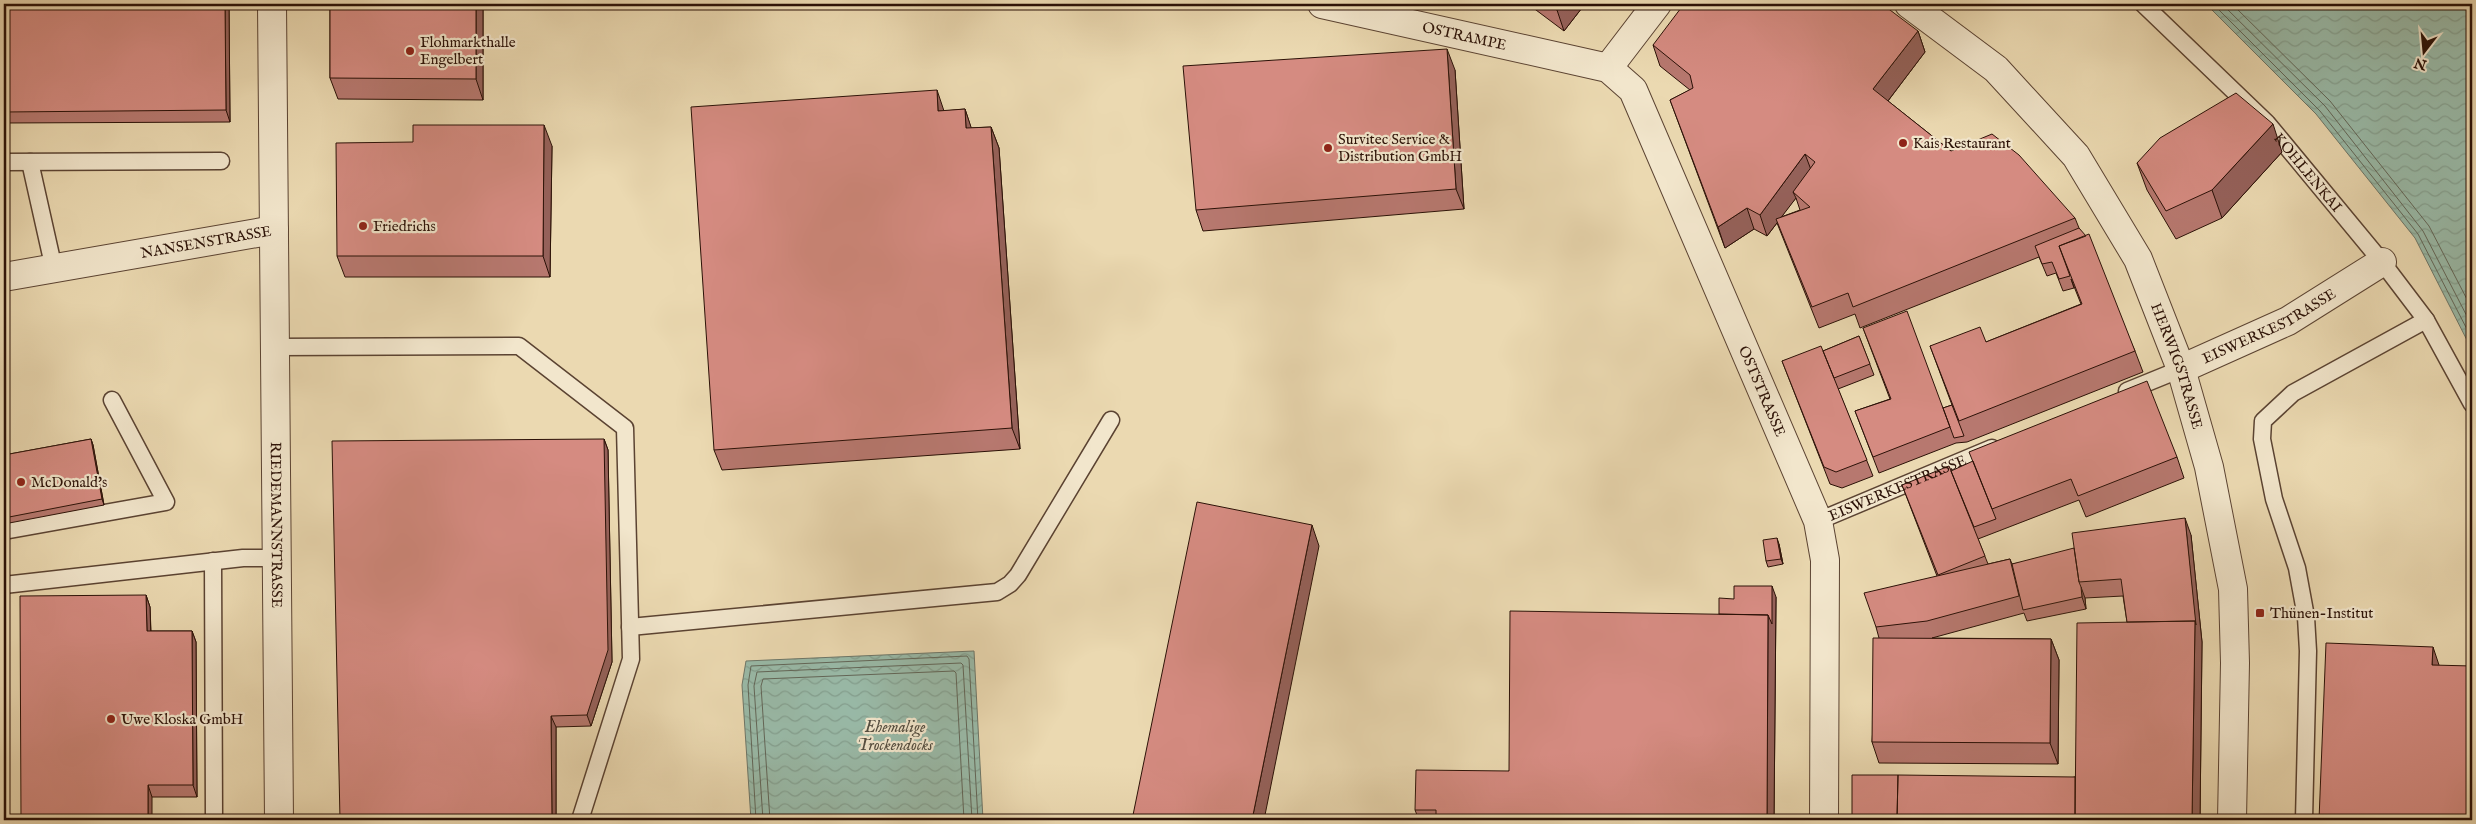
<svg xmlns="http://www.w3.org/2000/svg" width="2476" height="824" font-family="'IM FELL English',serif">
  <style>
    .water { fill: url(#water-waves); stroke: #6d7668 }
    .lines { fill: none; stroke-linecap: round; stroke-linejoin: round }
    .shore { stroke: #626658; stroke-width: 1 }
    .lane-casing { stroke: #5b4332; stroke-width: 19 }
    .street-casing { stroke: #5b4332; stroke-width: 30 }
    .lane { stroke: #f2e6cc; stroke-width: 16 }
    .street { stroke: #f2e6cc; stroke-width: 28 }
    .wall { fill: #b7786f; stroke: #2b1107; fill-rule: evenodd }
    .shaded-wall { fill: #95615a; stroke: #2b1107 }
    .building { fill: #d58b81; stroke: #2b1107 }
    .poi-dot { fill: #8f2418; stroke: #f2e6cc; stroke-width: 2 }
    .labels { text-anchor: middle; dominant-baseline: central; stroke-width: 4.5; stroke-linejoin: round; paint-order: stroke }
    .street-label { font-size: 15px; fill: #2b1107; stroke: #f2e6cc }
    .poi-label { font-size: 15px; fill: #2b1107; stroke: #f2e6cc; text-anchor: start }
    .water-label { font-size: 16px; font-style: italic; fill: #524c3f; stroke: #f2e6cc }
  </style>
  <defs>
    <pattern id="water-waves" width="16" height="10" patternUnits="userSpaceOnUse" patternTransform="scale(1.25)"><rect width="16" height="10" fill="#99baa8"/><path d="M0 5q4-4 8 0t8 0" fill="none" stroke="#849f8f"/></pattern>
  </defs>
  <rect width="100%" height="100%" fill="#ebd9b1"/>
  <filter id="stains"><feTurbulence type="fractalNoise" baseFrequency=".004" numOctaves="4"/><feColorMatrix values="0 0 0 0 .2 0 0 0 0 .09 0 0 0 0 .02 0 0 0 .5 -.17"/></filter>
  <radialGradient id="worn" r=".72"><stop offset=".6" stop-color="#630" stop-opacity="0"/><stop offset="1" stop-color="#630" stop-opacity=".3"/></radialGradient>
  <path class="water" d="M2206 4H2472V350L2415 238 2316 114Z
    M974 651 983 820H751L742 685 746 661Z"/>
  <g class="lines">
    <path class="shore" d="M2213 4 2320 111 2418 234 2472 339
      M2222 4 2325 106 2423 231 2472 326
      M2232 4 2330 101 2429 226 2472 309
      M756 820 748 685 751 666 967 656 969 659 978 820
      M763 820 754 686 757 672 961 663 963 665 972 820
      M770 820 761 686 763 679 954 671 956 673 964 820"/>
    <g class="lane-casing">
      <g id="lane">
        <path id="s1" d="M2143 4 2267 123 2382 262 2426 320 2472 404"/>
        <path d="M4 162 221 161"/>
        <path d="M30 162 54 269"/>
        <path d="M275 347 519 346 625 428 631 659 580 820"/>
        <path d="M2127 391 2181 369"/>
        <path id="s2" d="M1818 521 1992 448"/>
        <path d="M4 531 166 502 112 400"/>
        <path d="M213 561 214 820"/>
        <path d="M4 585 243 558H277"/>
        <path d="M630 627 997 592 1010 584 1018 575 1111 420"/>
        <path d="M2304 820 2308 651 2306 617 2297 568 2274 499 2262 439 2263 421 2293 393 2426 320"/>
      </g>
    </g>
    <g class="street-casing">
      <g id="street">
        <path id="s3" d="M272 4 279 820"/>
        <path id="s4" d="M1322 4 1608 68 1633 90 1818 521 1825 560 1824 820"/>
        <path id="s5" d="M1909 4 1996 69 2076 156 2138 259 2181 369 2209 467 2233 589 2235 663 2232 820"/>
        <path d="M1608 68 1657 4"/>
        <path id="s6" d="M4 277 274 230"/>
        <path id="s7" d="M2181 369 2288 321 2382 262"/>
      </g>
    </g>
    <use href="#lane" class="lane"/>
    <use href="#street" class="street"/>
  </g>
  <path class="wall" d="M4 4H229L230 122 4 123Z
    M330 4H483V100L338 99 330 78Z
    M1528 4H1585L1564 31Z
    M1918 31 1925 52 1888 101 1951 151 2075 218 2079 228 2135 351 2143 372 1967 442 1956 443 1879 473 1855 411 1890 399 1863 328 1943 408 1952 405 1930 346 1986 342 2081 304 2071 279 2074 288 2063 291 2056 273 2047 276 2039 257 1860 328 1855 314 1819 328 1777 223 1767 236 1754 229 1725 248 1670 100 1690 90 1660 66 1653 45ZM1796 198 1800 210 1781 217 1791 204Z
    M1455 70 1464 209 1203 231 1196 210Z
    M965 109 971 128 991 127 999 148 1020 449 722 470 714 450 944 111Z
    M552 146 550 277H345L337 256Z
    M2282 152 2222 218 2176 239 2147 190 2137 163Z
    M1859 336 1874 375 1838 389 1873 476 1842 488 1830 484 1782 361 1823 351Z
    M91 439 93 445 104 505 4 524V455Z
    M604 439 608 450 612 662 591 726 556 727V820H340Z
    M2177 457 2184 478 2086 517 2079 500 1978 539 1988 564 2010 559 2012 564 2191 535 2202 642 2200 820H1848L1852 818 2075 777 2127 622 2123 596 2085 598 2086 609 2027 621 2024 613 1932 638 2051 639 2059 660 2058 764 1879 763 1872 742 1879 638 1876 627 1937 576 1902 485 1951 471Z
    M1779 544 1783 564 1768 567 1766 561Z
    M146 595 150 607 151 631H192L196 642 197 797H152L21 820Z
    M1776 597 1774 820H1419L1415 810 1509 771 1719 614Z"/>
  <path class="shaded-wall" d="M225 4H229L230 122 226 110Z
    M476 4H483V100L476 79Z
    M1561 4H1585L1564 31 1557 10Z
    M1918 31 1925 52 1881 110 1873 89Z
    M1447 49 1455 70 1464 209 1456 189Z
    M937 90 944 111H938Z
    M965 109 972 130 966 128Z
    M2273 124 2282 152 2222 218 2212 190Z
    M544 125 552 146 550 277 543 256Z
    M991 127 999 148 1020 449 1012 428Z
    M1805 154 1813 175 1793 192 1796 198 1767 236 1760 215Z
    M1747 208 1754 229 1725 248 1718 227Z
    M91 439 93 445 104 505 102 499Z
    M604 439 608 450 612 662 591 726 587 715Z
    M2185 518 2191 535 2202 642 2200 820H2192L2195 621Z
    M1312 525 1319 546 1264 820H1252Z
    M1777 538 1779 544 1783 564 1781 559Z
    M1772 586 1776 597 1774 820H1767L1768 615Z
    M2081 587 2085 598 2086 609 2082 597Z
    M146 595 150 607 151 642 147 631Z
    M192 631 196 642 197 797 193 785Z
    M2051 639 2059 660 2058 764 2050 743Z
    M2433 647 2440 668 2432 665Z
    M551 716 556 727V820H552Z
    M148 785 152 797V820H148Z"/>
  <path class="building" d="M4 4H225L226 110 4 112Z
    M330 4H476V79L330 78Z
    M1548 4H1561L1557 10Z
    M1684 4H1882L1918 31 1873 89 1951 151 1992 134 2019 155 2075 218 1853 307 1848 293 1812 307 1776 219 1810 207 1793 192 1815 162 1805 154 1760 215 1747 208 1718 227 1670 100 1693 88 1690 75 1653 45Z
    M1447 49 1456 189 1196 210 1183 66Z
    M937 90 938 111 965 109 966 128 991 127 1012 428 714 450 691 107Z
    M2236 93 2273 124 2212 190 2166 211 2137 163 2160 138Z
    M413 125H544L543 256H337L336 143 413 142Z
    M2079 228 2086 236 2059 246 2070 276 2059 279 2052 262 2042 264 2035 246Z
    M2089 234 2135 351 1959 421 1930 346 1980 327 1986 342 2082 304 2059 246Z
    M1907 311 1950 427 1873 457 1855 411 1891 399 1863 328Z
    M1859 336 1870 364 1834 378 1823 351Z
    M1821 346 1867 460 1836 472 1824 467 1782 361Z
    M2147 381 2177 457 2078 496 2071 479 1992 509 1969 452Z
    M1952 405 1964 436 1954 438 1943 408Z
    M91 439 102 499 4 518V455Z
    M604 439 608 650 587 715 551 716 552 820H340L332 441Z
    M1973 461 1996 519 1974 527 1951 471Z
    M1949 466 1985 556 1938 575 1902 485Z
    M1197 502 1312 525 1252 820H1132Z
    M2185 518 2196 625 2195 621 2127 622 2121 579 2079 582 2072 533Z
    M1777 538 1781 559 1766 561 1763 540Z
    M2074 548 2079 582 2081 587 2082 597 2023 610 2012 564Z
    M2010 559 2019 596 1927 621 1876 627 1864 593Z
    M1734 586H1772V624L1768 615 1719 614V598L1734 599Z
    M146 595 147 631H192L193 785H148V820H21L20 596Z
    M1510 611 1768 615 1767 820H1436V810H1415L1416 770 1509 771Z
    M2195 621 2192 820H2075L2077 623Z
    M1873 638 2051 639 2050 743 1872 742Z
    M2326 643 2433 647 2432 665 2472 666V820H2319Z
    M1852 775H1898L1897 819 1852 818Z
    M1898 775 2075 777V820H1977L1976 819H1897Z
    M1848 818 1976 819V820H1848Z"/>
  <g class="poi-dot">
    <circle cx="410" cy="51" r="5"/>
    <circle cx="1903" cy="143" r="5"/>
    <circle cx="1328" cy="148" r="5"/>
    <circle cx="363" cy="226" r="5"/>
    <circle cx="21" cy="482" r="5"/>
    <rect x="2255" y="608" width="10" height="10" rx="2.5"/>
    <circle cx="111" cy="719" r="5"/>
  </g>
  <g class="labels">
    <g class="street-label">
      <text stroke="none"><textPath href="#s4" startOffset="146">OSTRAMPE</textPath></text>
      <text stroke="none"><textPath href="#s1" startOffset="236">KOHLENKAI</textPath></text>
      <text stroke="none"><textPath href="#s6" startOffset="205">NANSENSTRASSE</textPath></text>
      <text stroke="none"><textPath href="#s7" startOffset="98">EISWERKESTRASSE</textPath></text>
      <text stroke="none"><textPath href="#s5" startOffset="461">HERWIGSTRASSE</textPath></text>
      <text stroke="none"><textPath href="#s4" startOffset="654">OSTSTRASSE</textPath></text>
      <text stroke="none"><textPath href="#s2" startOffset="86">EISWERKESTRASSE</textPath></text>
      <text stroke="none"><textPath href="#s3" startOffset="521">RIEDEMANNSTRASSE</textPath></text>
    </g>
    <g class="poi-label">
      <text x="420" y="42">Flohmarkthalle<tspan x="420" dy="17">Engelbert</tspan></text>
      <text x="1338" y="139">Survitec Service &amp;<tspan x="1338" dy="17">Distribution GmbH</tspan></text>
      <text x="1913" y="143">Kais Restaurant</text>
      <text x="373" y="226">Friedrichs</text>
      <text x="31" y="482">McDonald's</text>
      <text x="2270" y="613">Thünen-Institut</text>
      <text x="121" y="719">Uwe Kloska GmbH</text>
    </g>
    <g class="water-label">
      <text x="895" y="728">Ehemalige<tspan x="895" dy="18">Trockendocks</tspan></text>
    </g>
  </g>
  <rect width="2476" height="824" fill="none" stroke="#ebd9b1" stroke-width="20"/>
  <rect x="5" y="5" width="2466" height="814" fill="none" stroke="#2b1107" stroke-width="2.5"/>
  <rect x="10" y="10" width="2456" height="804" fill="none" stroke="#2b1107"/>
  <g transform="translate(2424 52) rotate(196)" stroke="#f2e6cc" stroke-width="4" paint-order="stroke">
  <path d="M0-4L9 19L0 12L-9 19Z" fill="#2b1107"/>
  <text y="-8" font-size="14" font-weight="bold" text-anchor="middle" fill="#2b1107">N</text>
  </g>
  <rect width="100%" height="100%" filter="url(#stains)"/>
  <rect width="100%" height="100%" fill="url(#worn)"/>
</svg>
